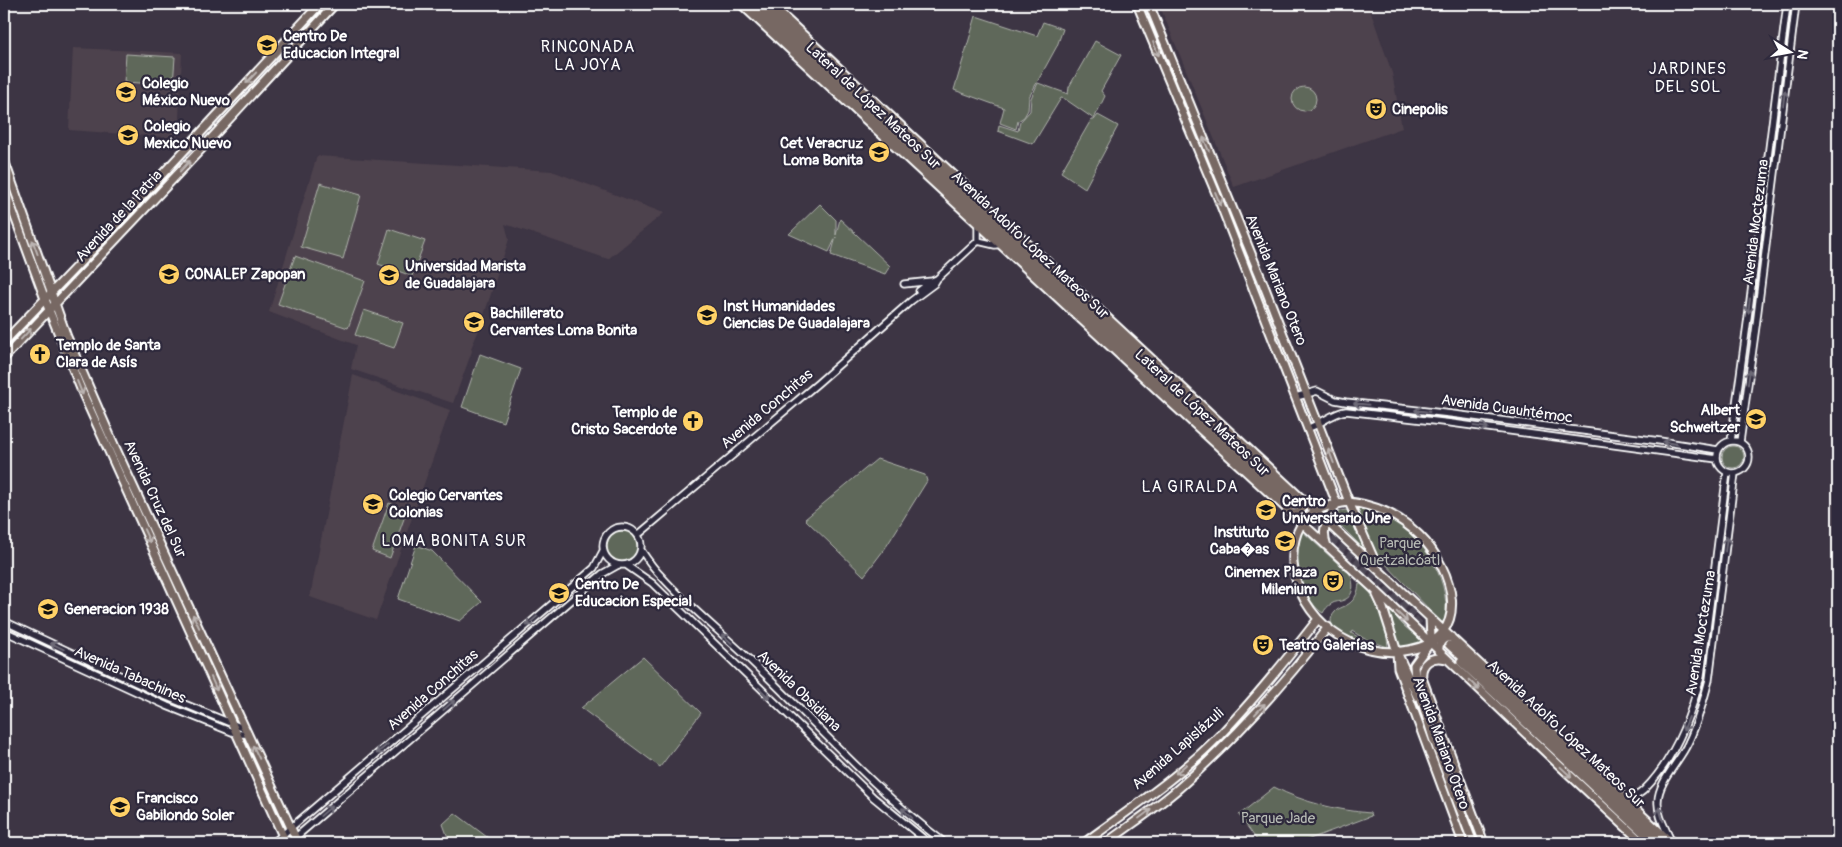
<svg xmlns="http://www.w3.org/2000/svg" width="1842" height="847" font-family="Pangolin,sans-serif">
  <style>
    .built { fill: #4e424d }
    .green { fill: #5f675a; stroke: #afb3ac }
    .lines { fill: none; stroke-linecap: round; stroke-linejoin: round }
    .major-tunnel { stroke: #504957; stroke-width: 7; stroke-dasharray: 7 3.5; stroke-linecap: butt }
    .minor-casing { stroke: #fff; stroke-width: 9 }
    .major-casing { stroke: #fff; stroke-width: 11 }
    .minor { stroke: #2f2a3d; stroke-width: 5.5 }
    .major { stroke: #776864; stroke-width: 7 }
    .oneway { stroke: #bbb4b2 }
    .oneway2 { stroke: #6d6a77 }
    .labels { text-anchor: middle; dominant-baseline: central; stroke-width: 4.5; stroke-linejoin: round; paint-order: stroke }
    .poi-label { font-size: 15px; font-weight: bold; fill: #fff; stroke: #2f2a3d; text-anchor: start }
    .street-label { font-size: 15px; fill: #fff; stroke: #2f2a3d }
    .park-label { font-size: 15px; fill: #b7bbb5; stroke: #2f2a3d }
    .neighbourhood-label { font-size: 16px; letter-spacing: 1px; fill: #fff; stroke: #2f2a3d }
  </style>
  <rect width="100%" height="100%" fill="#3d3544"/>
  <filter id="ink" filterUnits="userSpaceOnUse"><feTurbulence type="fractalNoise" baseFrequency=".02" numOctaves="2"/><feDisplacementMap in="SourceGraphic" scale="10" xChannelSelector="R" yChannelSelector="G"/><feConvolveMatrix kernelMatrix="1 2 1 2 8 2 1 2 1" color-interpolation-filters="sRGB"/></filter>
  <g filter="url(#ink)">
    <path class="built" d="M1159 4H1368L1392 73 1402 128 1234 187Z
      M73 48 182 53 178 138 69 130Z
      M317 156 552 171 664 213 608 259 505 224 509 239 479 330 471 348 472 351 453 403 351 369 356 345 269 312Z
      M353 375 450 410 376 620 310 597Z"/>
    <path class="green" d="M976 16 1037 36 1043 22 1063 29 1057 46 1029 97 1028 110 1024 117 1018 121 1016 129 1000 123 1004 108 954 90Z
      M1095 41 1121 55 1101 91 1105 96 1094 119 1065 99 1061 98 1033 144 998 131 999 125 1018 131 1020 122 1030 111 1031 98 1038 83 1068 94 1069 87Z
      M126 54 175 57 173 85 124 82Z
      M1292 99a12 12 0 1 1 24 0a12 12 0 1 1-24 0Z
      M1098 115 1118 126 1085 188 1061 172 1091 120H1094Z
      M320 183 361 195 343 259 301 247Z
      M820 204 836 220V235L840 219 890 266 885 274 831 255 836 237 829 252 789 234Z
      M389 229 425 241 412 276 378 264Z
      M295 256 365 281 348 328 278 304Z
      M364 310 403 323 394 348 355 335Z
      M480 354 521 369 503 422 462 407Z
      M1722 457a11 11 0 1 1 22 0a11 11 0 1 1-22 0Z
      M877 459 925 475 927 481 886 547 864 576 805 519Z
      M389 503 407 510 390 558 372 551Z
      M1355 508C1364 507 1372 512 1381 515 1421 533 1449 574 1446 618L1440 625 1431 611 1375 553Z
      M1346 510 1348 512 1364 549 1341 526 1335 524 1332 520 1340 511Z
      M1302 531 1346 571H1348C1354 580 1356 595 1344 600 1340 602 1335 601 1331 604 1328 606 1325 609 1323 613 1308 605 1295 570 1295 554 1296 546 1298 538 1302 531Z
      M607 546a15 15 0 1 1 30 0a15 15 0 1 1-30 0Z
      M416 545 432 551 482 602 460 621 398 599Z
      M1359 584H1361C1379 597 1386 626 1388 647L1365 639 1352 631 1351 633 1365 641 1383 648 1382 649C1371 646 1316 633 1335 612 1337 609 1341 608 1345 606 1354 602 1358 594 1359 584Z
      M1387 606C1392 609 1392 611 1395 615 1401 625 1413 635 1424 639L1425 641 1418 645 1399 648 1386 609Z
      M643 657 701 713 660 767 581 708Z
      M1274 787C1304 803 1337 810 1370 813L1371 816 1299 843H1259L1239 815Z
      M455 813 495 843H450L443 824Z"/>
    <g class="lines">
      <path class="major-tunnel" d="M1295 501 1418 616
        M1291 506 1446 648"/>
      <g class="minor-casing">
        <path id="minor" d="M978 223V241
          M978 241 995 245 1001 244
          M904 284 932 281
          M919 291 932 281 937 279
          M1296 397 1317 391 1335 400 1346 402 1452 414 1660 441 1718 450
          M1309 428C1321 424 1334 412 1346 411L1451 423 1717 459
          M1717 457a16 16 0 1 1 32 0a16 16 0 1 1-32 0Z
          M1731 441 1748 317 1787 4
          M1740 442 1756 326 1796 4
          M603 546a19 19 0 1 1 38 0a19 19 0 1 1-38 0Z
          M638 535 818 383 911 301 934 284 937 279 978 241
          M641 550C647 559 654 569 662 577 689 607 721 632 751 661 815 722 874 790 945 843
          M626 565 652 583 873 797 929 843
          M4 621 160 694 245 729
          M4 631 167 706 237 734H248
          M1625 803C1631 798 1639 795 1644 790 1675 759 1691 716 1701 675L1727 472
          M1671 841C1666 829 1657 815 1658 801 1658 782 1680 761 1688 743 1698 723 1703 702 1709 680L1735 473
          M273 843 594 568 603 551
          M289 843 602 574 618 565"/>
      </g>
      <g class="major-casing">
        <path id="major" d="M741 4 1167 399 1375 590 1560 766 1643 843
          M750 4 1291 506
          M760 4 1295 501
          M770 4 1672 843
          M1137 4 1218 198 1337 504C1328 517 1320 529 1327 546
          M1149 4 1261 278 1349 502 1376 564
          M4 160 67 337 115 447 298 843
          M4 187 49 310 83 394 286 843
          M4 342 95 247 320 4
          M4 358 206 144 335 4
          M1349 502C1375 505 1400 516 1419 535 1454 569 1474 638 1409 650 1354 661 1298 619 1293 563 1292 548 1295 529 1307 518 1317 507 1335 504 1349 502Z
          M1291 514C1300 513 1306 508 1304 499
          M1377 595 1383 608 1397 652 1417 696
          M1430 618 1431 638 1430 643 1414 665 1415 679 1433 738 1473 843
          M1449 645 1664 843
          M1439 651C1438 643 1442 638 1451 637
          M1397 652 1398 668 1463 843
          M1446 659C1432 655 1420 663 1422 678L1484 843
          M1461 662 1654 843
          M1084 843C1130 809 1179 777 1219 736 1255 699 1287 659 1318 619
          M1106 843C1130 825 1156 808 1179 788 1234 740 1283 685 1328 627"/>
      </g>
      <use href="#minor" class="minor"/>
      <use href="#major" class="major"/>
    </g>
    <defs><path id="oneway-shaft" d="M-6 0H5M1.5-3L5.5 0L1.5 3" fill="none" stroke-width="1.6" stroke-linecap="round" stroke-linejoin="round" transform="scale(1.25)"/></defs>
    <g class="oneway">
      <use href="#oneway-shaft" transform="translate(1156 49) rotate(67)"/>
      <use href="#oneway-shaft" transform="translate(251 78) rotate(133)"/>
      <use href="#oneway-shaft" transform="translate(1206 144) rotate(-112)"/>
      <use href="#oneway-shaft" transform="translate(185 166) rotate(-47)"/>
      <use href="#oneway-shaft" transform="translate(1218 199) rotate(68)"/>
      <use href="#oneway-shaft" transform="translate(35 247) rotate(-110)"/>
      <use href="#oneway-shaft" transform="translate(26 334) rotate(-47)"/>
      <use href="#oneway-shaft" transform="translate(80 388) rotate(68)"/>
      <use href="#oneway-shaft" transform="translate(1331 456) rotate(-111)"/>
      <use href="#oneway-shaft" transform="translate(147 536) rotate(65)"/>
      <use href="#oneway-shaft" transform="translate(1402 617) rotate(44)"/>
      <use href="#oneway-shaft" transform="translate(196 621) rotate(-115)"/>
      <use href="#oneway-shaft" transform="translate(214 684) rotate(66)"/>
      <use href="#oneway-shaft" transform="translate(1474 685) rotate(44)"/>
      <use href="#oneway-shaft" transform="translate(1260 709) rotate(-47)"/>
      <use href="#oneway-shaft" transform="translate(256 752) rotate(-116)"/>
      <use href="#oneway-shaft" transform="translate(1181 769) rotate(139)"/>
      <use href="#oneway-shaft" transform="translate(1566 772) rotate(43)"/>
      <use href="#oneway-shaft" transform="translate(1145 814) rotate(-37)"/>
    </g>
    <g class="oneway2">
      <use href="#oneway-shaft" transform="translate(1784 98) rotate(-83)"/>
      <use href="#oneway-shaft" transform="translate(1749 306) rotate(97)"/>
      <use href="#oneway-shaft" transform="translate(1749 377) rotate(-82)"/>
      <use href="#oneway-shaft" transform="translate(1361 404) rotate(-174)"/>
      <use href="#oneway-shaft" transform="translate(1422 411) rotate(-173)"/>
      <use href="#oneway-shaft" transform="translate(1481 427) rotate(8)"/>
      <use href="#oneway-shaft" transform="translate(1670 443) rotate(-171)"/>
      <use href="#oneway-shaft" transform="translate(1726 544) rotate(-83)"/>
      <use href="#oneway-shaft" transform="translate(532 621) rotate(139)"/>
      <use href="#oneway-shaft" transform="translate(727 639) rotate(-138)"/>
      <use href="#oneway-shaft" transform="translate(57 646) rotate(-154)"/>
      <use href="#oneway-shaft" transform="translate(764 693) rotate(44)"/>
      <use href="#oneway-shaft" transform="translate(449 705) rotate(-41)"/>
      <use href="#oneway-shaft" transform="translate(1686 724) rotate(112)"/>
      <use href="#oneway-shaft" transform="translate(382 749) rotate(140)"/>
      <use href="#oneway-shaft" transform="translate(326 811) rotate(-41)"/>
      <use href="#oneway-shaft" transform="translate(907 813) rotate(-137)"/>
      <use href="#oneway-shaft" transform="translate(1661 814) rotate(-108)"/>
    </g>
  </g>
  <defs>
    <g id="school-disc" transform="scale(1.125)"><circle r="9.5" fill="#ffd166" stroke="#2f2a3d"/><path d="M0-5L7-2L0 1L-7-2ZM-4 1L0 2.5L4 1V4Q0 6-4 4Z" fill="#111"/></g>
    <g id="theatre-disc" transform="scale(1.125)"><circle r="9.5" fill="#ffd166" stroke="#2f2a3d"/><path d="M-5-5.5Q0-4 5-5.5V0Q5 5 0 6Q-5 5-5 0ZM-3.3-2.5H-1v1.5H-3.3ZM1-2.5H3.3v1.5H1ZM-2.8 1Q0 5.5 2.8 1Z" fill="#111"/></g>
    <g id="university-disc" transform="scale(1.125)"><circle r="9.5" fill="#ffd166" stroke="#2f2a3d"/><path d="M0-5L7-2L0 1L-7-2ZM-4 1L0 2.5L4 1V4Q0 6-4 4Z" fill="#111"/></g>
    <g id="church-disc" transform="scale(1.125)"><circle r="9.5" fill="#ffd166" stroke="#2f2a3d"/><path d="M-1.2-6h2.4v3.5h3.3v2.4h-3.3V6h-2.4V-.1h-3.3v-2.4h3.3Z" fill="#111"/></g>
  </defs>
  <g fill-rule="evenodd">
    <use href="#school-disc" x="267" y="45"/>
    <use href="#school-disc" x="126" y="92"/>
    <use href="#theatre-disc" x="1376" y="109"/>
    <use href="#university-disc" x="128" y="135"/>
    <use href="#university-disc" x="879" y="152"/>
    <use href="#university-disc" x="169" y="274"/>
    <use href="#university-disc" x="389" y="275"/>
    <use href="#university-disc" x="707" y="315"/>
    <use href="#university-disc" x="474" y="322"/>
    <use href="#church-disc" x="40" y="354"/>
    <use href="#school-disc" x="1756" y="419"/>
    <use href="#church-disc" x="693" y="421"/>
    <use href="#school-disc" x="373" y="504"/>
    <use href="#university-disc" x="1266" y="510"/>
    <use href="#school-disc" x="1285" y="541"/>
    <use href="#theatre-disc" x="1333" y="581"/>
    <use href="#school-disc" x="559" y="593"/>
    <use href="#school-disc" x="48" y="609"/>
    <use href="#theatre-disc" x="1263" y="645"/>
    <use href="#school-disc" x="120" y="807"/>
  </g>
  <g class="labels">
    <g class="poi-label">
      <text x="283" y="36">Centro De<tspan x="283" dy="17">Educacion Integral</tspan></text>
      <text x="142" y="83">Colegio<tspan x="142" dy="17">México Nuevo</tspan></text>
      <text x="1392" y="109">Cinepolis</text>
      <text x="144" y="126">Colegio<tspan x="144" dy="17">Mexico Nuevo</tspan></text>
      <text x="863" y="143" text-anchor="end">Cet Veracruz<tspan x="863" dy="17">Loma Bonita</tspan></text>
      <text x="405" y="266">Universidad Marista<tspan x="405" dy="17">de Guadalajara</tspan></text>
      <text x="185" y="274">CONALEP Zapopan</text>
      <text x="723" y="306">Inst Humanidades<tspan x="723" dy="17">Ciencias De Guadalajara</tspan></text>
      <text x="490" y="313">Bachillerato<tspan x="490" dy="17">Cervantes Loma Bonita</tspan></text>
      <text x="56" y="345">Templo de Santa<tspan x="56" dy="17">Clara de Asís</tspan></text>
      <text x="1740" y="410" text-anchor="end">Albert<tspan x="1740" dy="17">Schweitzer</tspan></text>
      <text x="677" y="412" text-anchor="end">Templo de<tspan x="677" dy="17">Cristo Sacerdote</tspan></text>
      <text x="389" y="495">Colegio Cervantes<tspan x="389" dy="17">Colonias</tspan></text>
      <text x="1282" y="501">Centro<tspan x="1282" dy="17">Universitario Une</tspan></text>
      <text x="1269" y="532" text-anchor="end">Instituto<tspan x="1269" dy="17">Caba�as</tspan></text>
      <text x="1317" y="572" text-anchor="end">Cinemex Plaza<tspan x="1317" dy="17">Milenium</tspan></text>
      <text x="575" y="584">Centro De<tspan x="575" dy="17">Educacion Especial</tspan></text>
      <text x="64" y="609">Generacion 1938</text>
      <text x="1279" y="645">Teatro Galerías</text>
      <text x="136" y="798">Francisco<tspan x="136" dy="17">Gabilondo Soler</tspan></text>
    </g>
    <g class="street-label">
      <text transform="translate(873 106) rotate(43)">Lateral de López Mateos Sur</text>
      <text transform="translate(119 216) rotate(-47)">Avenida de la Patria</text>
      <text transform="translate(1756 222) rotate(-83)">Avenida Moctezuma</text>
      <text transform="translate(1030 245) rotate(43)">Avenida Adolfo López Mateos Sur</text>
      <text transform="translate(1276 280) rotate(68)">Avenida Mariano Otero</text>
      <text transform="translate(767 409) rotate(-40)">Avenida Conchitas</text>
      <text transform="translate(1507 409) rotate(8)">Avenida Cuauhtémoc</text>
      <text transform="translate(1202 413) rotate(43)">Lateral de López Mateos Sur</text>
      <text transform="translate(155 499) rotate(65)">Avenida Cruz del Sur</text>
      <text transform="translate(1701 633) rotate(-81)">Avenida Moctezuma</text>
      <text transform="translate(130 675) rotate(24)">Avenida Tabachines</text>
      <text transform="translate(433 690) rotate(-41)">Avenida Conchitas</text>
      <text transform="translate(799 691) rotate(44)">Avenida Obsidiana</text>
      <text transform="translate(1566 734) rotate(43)">Avenida Adolfo López Mateos Sur</text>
      <text transform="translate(1441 743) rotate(70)">Avenida Mariano Otero</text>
      <text transform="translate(1178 749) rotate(-41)">Avenida Lapislázuli</text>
    </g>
    <g class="park-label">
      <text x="1400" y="543">Parque<tspan x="1400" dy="17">Quetzalcóatl</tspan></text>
      <text x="1278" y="818">Parque Jade</text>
    </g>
    <g class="neighbourhood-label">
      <text x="588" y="47">RINCONADA<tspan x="588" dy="18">LA JOYA</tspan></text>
      <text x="1688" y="69">JARDINES<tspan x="1688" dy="18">DEL SOL</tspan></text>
      <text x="1190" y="487">LA GIRALDA</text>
      <text x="454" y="541">LOMA BONITA SUR</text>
    </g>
  </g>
  <rect width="1842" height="847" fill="none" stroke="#2f2a3d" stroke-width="20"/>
  <rect x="10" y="10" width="1822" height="827" fill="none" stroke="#fff" stroke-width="2" filter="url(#ink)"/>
  <g transform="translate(1790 52) rotate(101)" stroke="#2f2a3d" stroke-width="4" paint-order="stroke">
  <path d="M0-4L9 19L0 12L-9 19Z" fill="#ffffff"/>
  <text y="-8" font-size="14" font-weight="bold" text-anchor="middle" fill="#ffffff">N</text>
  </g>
</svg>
